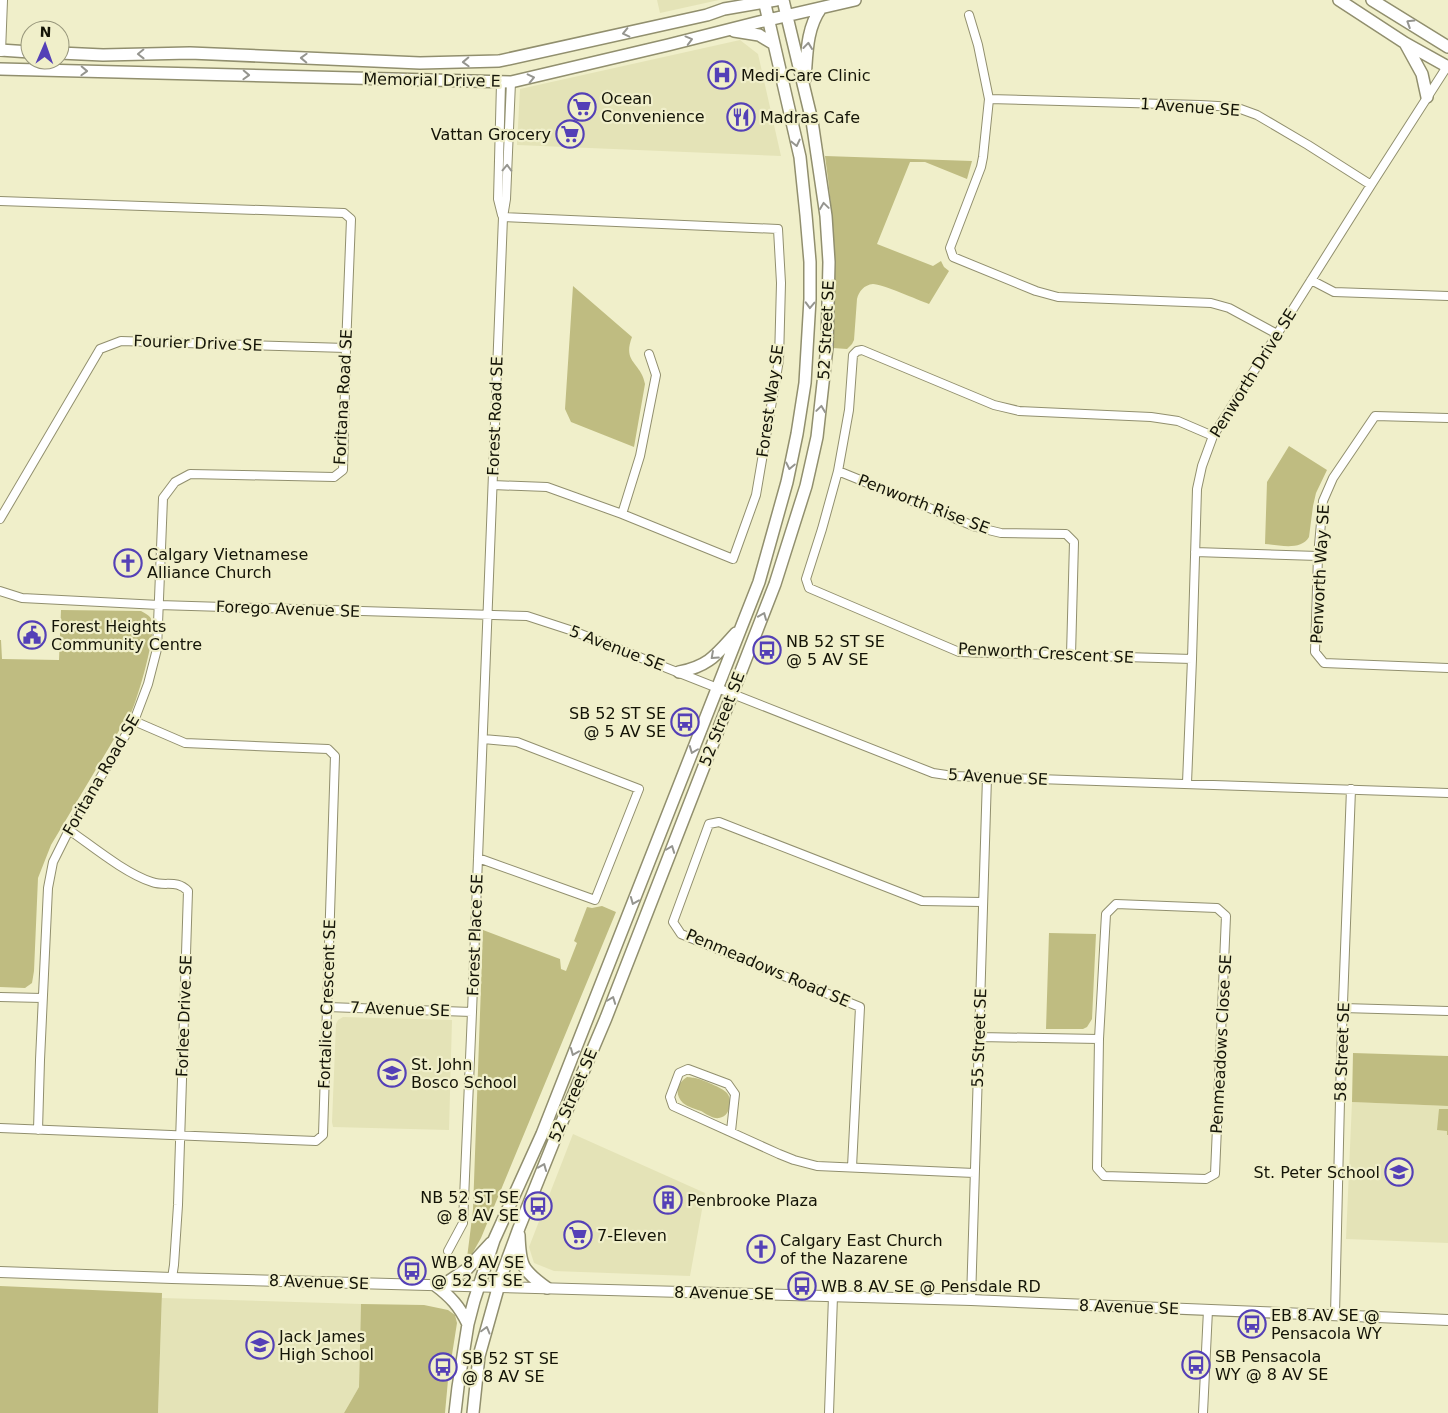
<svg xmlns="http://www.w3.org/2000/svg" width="1448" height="1413" font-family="'DejaVu Sans',sans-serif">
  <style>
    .built { fill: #e4e3b7 }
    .green { fill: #bfbc81 }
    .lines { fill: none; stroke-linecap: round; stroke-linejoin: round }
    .minor-casing { stroke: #918f6e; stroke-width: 10 }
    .tertiary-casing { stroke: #918f6e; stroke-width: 12 }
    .secondary-casing { stroke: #918f6e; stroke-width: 14 }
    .minor { stroke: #fff; stroke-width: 8 }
    .tertiary { stroke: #fff; stroke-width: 10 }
    .secondary { stroke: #fff; stroke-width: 11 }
    .oneway { stroke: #95958f }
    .labels { text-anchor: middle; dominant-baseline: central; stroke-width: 4.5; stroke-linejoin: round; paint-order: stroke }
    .poi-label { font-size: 16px; fill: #141407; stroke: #f0efca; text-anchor: start }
    .street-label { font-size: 16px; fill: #141407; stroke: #f0efca }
  </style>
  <rect width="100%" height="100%" fill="#f0efca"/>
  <path class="built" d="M657 0H719L660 13Z
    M740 40 758 54 781 156 517 145 520 89Z
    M343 1017 452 1020 449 1130 333 1127 332 1122 336 1024 338 1020Z
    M1352 1102 1448 1106V1243L1346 1239Z
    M573 1134 705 1193 690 1276 554 1271 534 1263 529 1247Z
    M162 1298 361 1304 359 1387 344 1413H158Z"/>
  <path class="green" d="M825 156 972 161 967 179 925 162H910L877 244 933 266 941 261 944 267 949 271 929 304C918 300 882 284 873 284 864 285 859 291 857 299L854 340 852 344 847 349 833 348C834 327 835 305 835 283 835 241 831 198 825 156Z
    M573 286 632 337C622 363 641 362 645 384L634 447 571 422 565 409Z
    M1289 446 1327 470 1316 493 1313 506 1309 537C1301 551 1279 545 1265 544L1267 482Z
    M61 610 141 611C146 614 150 615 152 621 156 637 138 697 131 713 128 719 124 724 120 729L51 845 38 878 34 971 32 983 25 988 0 987V640H1L2 659 59 660Z
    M602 906 616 912 481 1238 472 1254 467 1258 473 1210 483 930 560 959 561 969 566 971 577 943 574 941 587 907 592 908Z
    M1049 933 1096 934 1092 1019 1087 1027 1083 1029H1046Z
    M1353 1053 1448 1056V1106L1352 1102Z
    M687 1077C688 1077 695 1078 695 1078 701 1079 723 1088 727 1093 733 1100 730 1117 719 1118 713 1119 706 1114 701 1111 695 1109 688 1107 683 1103 674 1094 677 1083 687 1077Z
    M1439 1109H1448V1135H1447V1131L1437 1130Z
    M0 1286 162 1293 158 1413H0Z
    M361 1304 424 1305 448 1310 455 1315 457 1323 448 1380 445 1413H344L359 1387Z"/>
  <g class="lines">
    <g class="minor-casing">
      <path id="minor" d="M969 15 978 45 989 99 983 157 981 167 950 248 953 257 1036 291 1058 297 1211 303 1229 308 1277 334
        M1 52 3 0
        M501 83 498 199 502 215
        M989 99 1200 105 1235 107 1257 115 1308 145 1371 185
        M0 201 344 213 351 219 346 348 343 470 334 477 190 474 175 482 163 498 157 649 148 684 134 721 69 830 53 862 48 888 40 1060 38 1130
        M1311 280 1334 292 1448 296
        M1448 418 1375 416 1333 478 1323 501 1318 556 1315 652 1324 663 1448 668
        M838 471 976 527 1001 533 1066 534 1074 542 1071 655
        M493 485 547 487 622 514 733 559 756 495 779 360 781 283 778 229 503 217
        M622 514 640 456 656 375 649 354
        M0 519 100 349 121 341 346 348
        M1195 552 1318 556
        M0 591 22 598 159 605 527 616 573 631 933 773 953 776 1448 793
        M1192 659 959 652 809 588 806 579 822 529 838 471 849 410 853 355 857 351 862 350 994 405 1019 411 1151 417 1178 421 1213 436
        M1187 783 1192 659 1197 489 1202 466 1213 436 1371 185 1448 65
        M69 830C92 846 126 874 152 882 166 887 176 879 188 891L178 1205 174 1265 172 1278
        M478 858 595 900 639 789 517 742 483 739
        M1116 904 1217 908 1226 916 1215 1174 1206 1179 1104 1176 1097 1168 1099 1039 1106 914Z
        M0 997 42 998
        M327 1007 472 1012
        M1343 1008 1448 1011
        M979 1037 1099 1039
        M0 1128 316 1141 323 1135 335 756 328 749 185 743 134 721
        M731 1131 735 1094 728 1084 688 1069 679 1073 670 1097 673 1106 779 1154 794 1160 817 1166 974 1173
        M852 1167 860 1007 681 934 673 922 709 824 719 822 922 901 982 902
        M448 1251 463 1223 472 1012 503 217 506 199 511 82
        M971 1300 987 777
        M1335 1315 1341 1057 1351 789
        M829 1413 833 1296
        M1203 1413 1208 1310"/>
    </g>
    <g class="tertiary-casing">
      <path id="tertiary" d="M0 1272 172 1278 971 1300 1448 1320"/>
    </g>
    <g class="secondary-casing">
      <path id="secondary" d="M1339 0 1405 43 1448 67
        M1372 0 1448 47
        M734 31 759 35 774 44
        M1405 43 1422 74 1427 97
        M0 50 30 52
        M60 53 103 55 190 53 420 63 499 61 707 15 724 9 776 0
        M0 69 511 82 668 45 759 22 855 0
        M805 79C807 55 806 29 821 8
        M679 672C709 666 716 655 736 633
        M519 1235C520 1266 522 1270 547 1288
        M435 1285C451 1297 459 1306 468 1324
        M443 1285 467 1269 491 1243
        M455 1413 458 1387 468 1324 474 1301 494 1240 542 1134 759 582 787 482 797 434 805 383 810 299V262L806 215 800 157 764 0
        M473 1413 479 1356 502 1274 519 1228 556 1136 606 1018 775 584 806 486 817 437 827 347 829 262 826 216 812 121 783 0"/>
    </g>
    <use href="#minor" class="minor"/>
    <use href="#tertiary" class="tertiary"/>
    <use href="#secondary" class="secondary"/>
  </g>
  <defs><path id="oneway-chevron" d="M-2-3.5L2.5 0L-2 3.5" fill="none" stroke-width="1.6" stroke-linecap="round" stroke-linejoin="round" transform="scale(1.25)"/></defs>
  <g class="oneway">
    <use href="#oneway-chevron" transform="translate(1410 23) rotate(-148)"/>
    <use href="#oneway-chevron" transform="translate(626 33) rotate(167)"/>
    <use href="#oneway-chevron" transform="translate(689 40) rotate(-15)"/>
    <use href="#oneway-chevron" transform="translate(808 46) rotate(-84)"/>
    <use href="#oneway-chevron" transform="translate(141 54) rotate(179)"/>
    <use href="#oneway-chevron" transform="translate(304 58) rotate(-178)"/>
    <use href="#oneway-chevron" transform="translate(466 62) rotate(178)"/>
    <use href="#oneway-chevron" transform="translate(84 71) rotate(2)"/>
    <use href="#oneway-chevron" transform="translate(246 75) rotate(2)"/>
    <use href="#oneway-chevron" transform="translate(531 78) rotate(-13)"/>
    <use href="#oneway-chevron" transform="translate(796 143) rotate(77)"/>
    <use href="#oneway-chevron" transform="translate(507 168) rotate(-88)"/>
    <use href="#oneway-chevron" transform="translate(824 206) rotate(-98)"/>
    <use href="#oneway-chevron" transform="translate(810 305) rotate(92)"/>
    <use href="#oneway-chevron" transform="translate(821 409) rotate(-82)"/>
    <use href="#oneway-chevron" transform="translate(790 466) rotate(102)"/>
    <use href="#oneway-chevron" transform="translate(763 616) rotate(-68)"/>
    <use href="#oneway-chevron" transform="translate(714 656) rotate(138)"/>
    <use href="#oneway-chevron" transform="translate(693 750) rotate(111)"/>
    <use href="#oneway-chevron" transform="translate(671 849) rotate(-69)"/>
    <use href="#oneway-chevron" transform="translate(634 901) rotate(112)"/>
    <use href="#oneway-chevron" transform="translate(612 1000) rotate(-69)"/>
    <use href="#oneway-chevron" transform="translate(574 1052) rotate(112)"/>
    <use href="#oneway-chevron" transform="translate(543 1167) rotate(-68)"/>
    <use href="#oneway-chevron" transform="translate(486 1330) rotate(-75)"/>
  </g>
  <defs>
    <g id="hospital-ring" transform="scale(1.4375)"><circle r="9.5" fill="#f0efca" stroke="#5440b7" stroke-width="1.5"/><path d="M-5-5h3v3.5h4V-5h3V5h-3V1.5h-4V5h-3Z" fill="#5440b7"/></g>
    <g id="supermarket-ring" transform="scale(1.4375)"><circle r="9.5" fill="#f0efca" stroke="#5440b7" stroke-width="1.5"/><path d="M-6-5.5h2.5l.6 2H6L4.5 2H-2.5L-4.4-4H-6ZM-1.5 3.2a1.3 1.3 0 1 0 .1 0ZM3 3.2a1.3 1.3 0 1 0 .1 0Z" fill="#5440b7"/></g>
    <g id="restaurant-ring" transform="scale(1.4375)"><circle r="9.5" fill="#f0efca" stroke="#5440b7" stroke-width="1.5"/><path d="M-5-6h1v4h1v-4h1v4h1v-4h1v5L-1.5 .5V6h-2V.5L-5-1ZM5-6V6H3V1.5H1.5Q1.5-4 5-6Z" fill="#5440b7"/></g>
    <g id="church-ring" transform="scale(1.4375)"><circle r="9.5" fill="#f0efca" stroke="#5440b7" stroke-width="1.5"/><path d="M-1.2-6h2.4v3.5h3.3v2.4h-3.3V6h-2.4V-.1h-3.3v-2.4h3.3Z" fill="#5440b7"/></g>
    <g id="civic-ring" transform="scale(1.4375)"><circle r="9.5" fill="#f0efca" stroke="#5440b7" stroke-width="1.5"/><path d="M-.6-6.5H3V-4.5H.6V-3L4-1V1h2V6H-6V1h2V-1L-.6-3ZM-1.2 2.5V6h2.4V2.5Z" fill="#5440b7"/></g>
    <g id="bus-ring" transform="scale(1.4375)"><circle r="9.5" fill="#f0efca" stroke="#5440b7" stroke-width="1.5"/><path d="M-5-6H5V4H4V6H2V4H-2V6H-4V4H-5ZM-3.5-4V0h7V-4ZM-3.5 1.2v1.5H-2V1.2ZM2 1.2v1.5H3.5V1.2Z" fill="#5440b7"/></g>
    <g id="school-ring" transform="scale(1.4375)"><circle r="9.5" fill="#f0efca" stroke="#5440b7" stroke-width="1.5"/><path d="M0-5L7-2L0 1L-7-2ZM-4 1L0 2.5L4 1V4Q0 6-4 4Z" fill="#5440b7"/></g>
    <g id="building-ring" transform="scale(1.4375)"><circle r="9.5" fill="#f0efca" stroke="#5440b7" stroke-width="1.5"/><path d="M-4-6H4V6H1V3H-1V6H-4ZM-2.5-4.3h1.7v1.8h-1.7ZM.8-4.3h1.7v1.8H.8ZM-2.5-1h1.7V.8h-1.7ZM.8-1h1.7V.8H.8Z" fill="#5440b7"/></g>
  </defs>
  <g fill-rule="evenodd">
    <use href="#hospital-ring" x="722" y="75"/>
    <use href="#supermarket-ring" x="582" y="107"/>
    <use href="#restaurant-ring" x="741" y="117"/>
    <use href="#supermarket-ring" x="570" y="134"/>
    <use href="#church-ring" x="128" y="563"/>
    <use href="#civic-ring" x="32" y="635"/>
    <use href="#bus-ring" x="767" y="650"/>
    <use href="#bus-ring" x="685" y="722"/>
    <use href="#school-ring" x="392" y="1073"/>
    <use href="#school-ring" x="1399" y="1172"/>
    <use href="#building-ring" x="668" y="1200"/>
    <use href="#bus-ring" x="538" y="1206"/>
    <use href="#supermarket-ring" x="578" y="1235"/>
    <use href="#church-ring" x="761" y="1249"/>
    <use href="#bus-ring" x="412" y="1271"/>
    <use href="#bus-ring" x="802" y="1286"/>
    <use href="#bus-ring" x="1252" y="1324"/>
    <use href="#school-ring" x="260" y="1345"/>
    <use href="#bus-ring" x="1196" y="1365"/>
    <use href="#bus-ring" x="443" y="1367"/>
  </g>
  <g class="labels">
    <g class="poi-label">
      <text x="741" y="75">Medi-Care Clinic</text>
      <text x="601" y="98">Ocean<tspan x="601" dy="18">Convenience</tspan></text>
      <text x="760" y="117">Madras Cafe</text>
      <text x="551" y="134" text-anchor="end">Vattan Grocery</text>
      <text x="147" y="554">Calgary Vietnamese<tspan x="147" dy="18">Alliance Church</tspan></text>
      <text x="51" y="626">Forest Heights<tspan x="51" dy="18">Community Centre</tspan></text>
      <text x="786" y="641">NB 52 ST SE<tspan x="786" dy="18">@ 5 AV SE</tspan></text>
      <text x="666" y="713" text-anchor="end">SB 52 ST SE<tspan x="666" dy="18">@ 5 AV SE</tspan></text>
      <text x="411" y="1064">St. John<tspan x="411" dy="18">Bosco School</tspan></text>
      <text x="1380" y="1172" text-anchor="end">St. Peter School</text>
      <text x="519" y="1197" text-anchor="end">NB 52 ST SE<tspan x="519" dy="18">@ 8 AV SE</tspan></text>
      <text x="687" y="1200">Penbrooke Plaza</text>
      <text x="597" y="1235">7-Eleven</text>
      <text x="780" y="1240">Calgary East Church<tspan x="780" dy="18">of the Nazarene</tspan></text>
      <text x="431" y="1262">WB 8 AV SE<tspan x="431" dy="18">@ 52 ST SE</tspan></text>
      <text x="821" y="1286">WB 8 AV SE @ Pensdale RD</text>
      <text x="1271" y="1315">EB 8 AV SE @<tspan x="1271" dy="18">Pensacola WY</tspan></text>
      <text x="279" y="1336">Jack James<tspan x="279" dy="18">High School</tspan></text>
      <text x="1215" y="1356">SB Pensacola<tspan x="1215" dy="18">WY @ 8 AV SE</tspan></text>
      <text x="462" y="1358">SB 52 ST SE<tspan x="462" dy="18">@ 8 AV SE</tspan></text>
    </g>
    <g class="street-label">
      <text transform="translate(432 80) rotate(1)">Memorial Drive E</text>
      <text transform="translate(1190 107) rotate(4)">1 Avenue SE</text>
      <text transform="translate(826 330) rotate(-87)">52 Street SE</text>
      <text transform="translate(198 343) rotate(2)">Fourier Drive SE</text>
      <text transform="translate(1253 373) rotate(-58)">Penworth Drive SE</text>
      <text transform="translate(343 397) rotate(-87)">Foritana Road SE</text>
      <text transform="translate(770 401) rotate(-82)">Forest Way SE</text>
      <text transform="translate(495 416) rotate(-88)">Forest Road SE</text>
      <text transform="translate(924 504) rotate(21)">Penworth Rise SE</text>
      <text transform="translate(1320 574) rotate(-87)">Penworth Way SE</text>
      <text transform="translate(288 609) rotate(2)">Forego Avenue SE</text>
      <text transform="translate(617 648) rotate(21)">5 Avenue SE</text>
      <text transform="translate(1046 653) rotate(3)">Penworth Crescent SE</text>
      <text transform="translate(722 719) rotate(-69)">52 Street SE</text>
      <text transform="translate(101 775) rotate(-60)">Foritana Road SE</text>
      <text transform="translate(998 777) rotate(3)">5 Avenue SE</text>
      <text transform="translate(475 935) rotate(-88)">Forest Place SE</text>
      <text transform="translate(768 968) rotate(23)">Penmeadows Road SE</text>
      <text transform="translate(327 1004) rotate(-88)">Fortalice Crescent SE</text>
      <text transform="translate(400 1009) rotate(2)">7 Avenue SE</text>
      <text transform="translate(184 1016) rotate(-88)">Forlee Drive SE</text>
      <text transform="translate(979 1038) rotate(-88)">55 Street SE</text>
      <text transform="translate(1221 1044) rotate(-87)">Penmeadows Close SE</text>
      <text transform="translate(1342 1052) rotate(-88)">58 Street SE</text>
      <text transform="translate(573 1095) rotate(-67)">52 Street SE</text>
      <text transform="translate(319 1282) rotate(2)">8 Avenue SE</text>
      <text transform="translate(724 1293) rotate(1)">8 Avenue SE</text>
      <text transform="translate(1129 1307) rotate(2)">8 Avenue SE</text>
    </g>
  </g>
  <g transform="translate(45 45) rotate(2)"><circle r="24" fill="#f0efca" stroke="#98977c"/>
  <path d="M0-4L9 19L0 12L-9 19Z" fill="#5440b7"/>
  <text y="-8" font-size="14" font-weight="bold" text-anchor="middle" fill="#141407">N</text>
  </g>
</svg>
